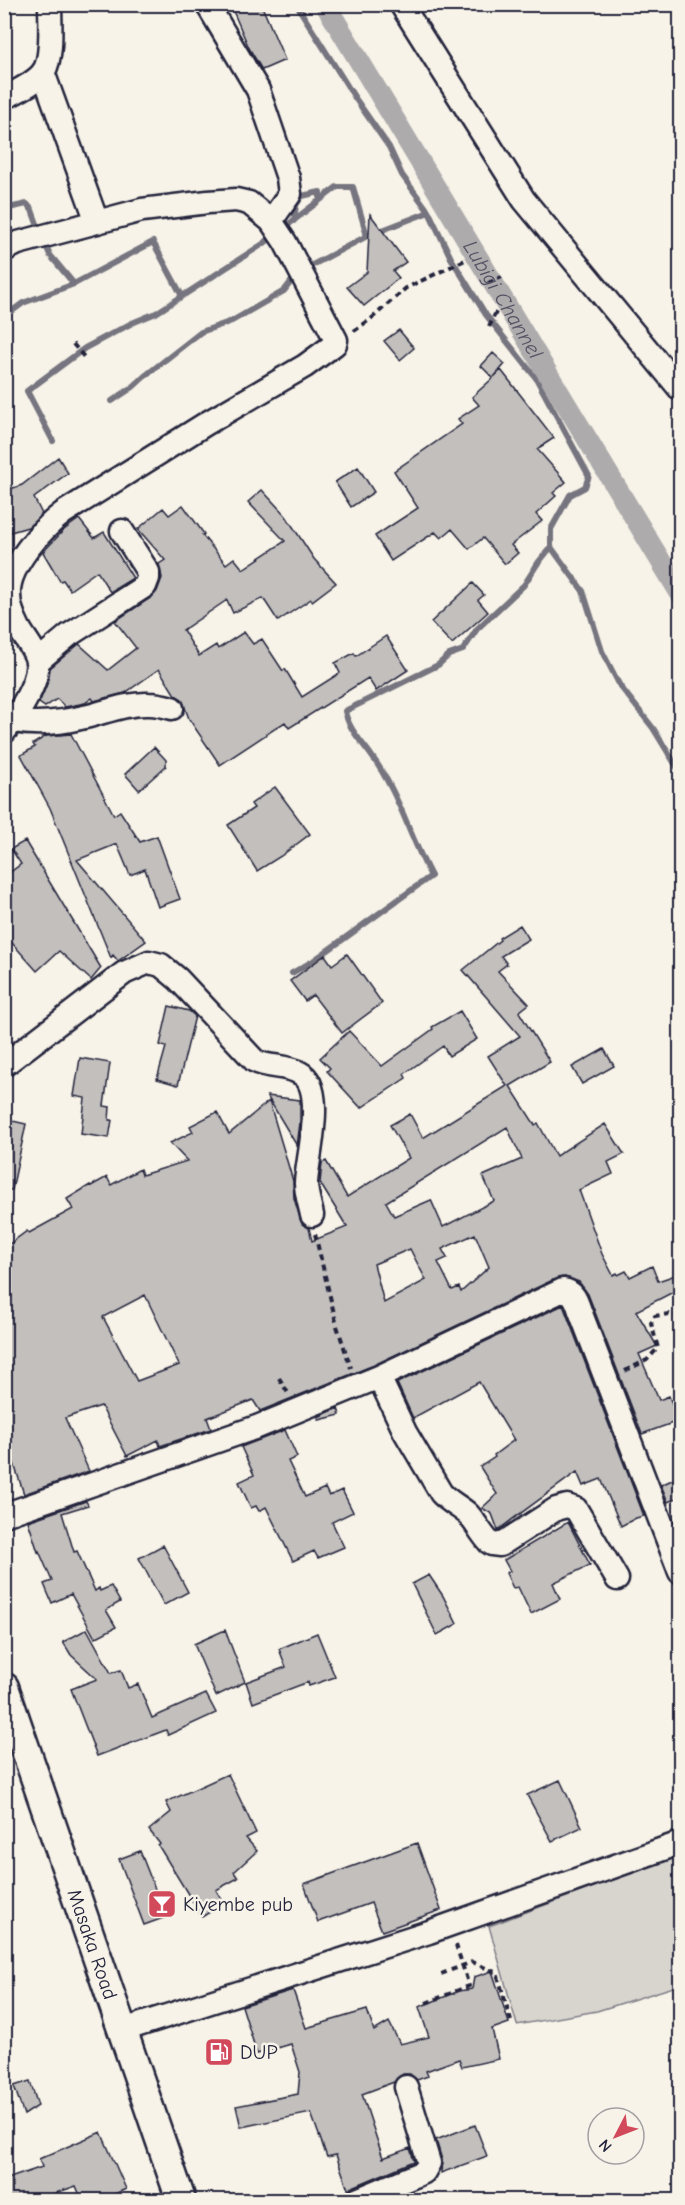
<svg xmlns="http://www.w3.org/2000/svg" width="685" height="2205" font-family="'Comic Neue',sans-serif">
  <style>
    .green { fill: #d8d5cf; stroke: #7d7c85; stroke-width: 1.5 }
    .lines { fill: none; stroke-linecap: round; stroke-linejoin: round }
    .stream { stroke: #76747f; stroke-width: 6 }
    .canal { stroke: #aeabad; stroke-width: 21 }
    .building { fill: #c2bfbd; stroke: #22223b; stroke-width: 1.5; fill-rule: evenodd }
    .minor-casing { stroke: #22223b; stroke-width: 27 }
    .major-casing { stroke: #22223b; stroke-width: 33 }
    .path { stroke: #22223b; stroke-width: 4; stroke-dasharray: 6 4.5; stroke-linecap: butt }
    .minor { stroke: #f7f3e8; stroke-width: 22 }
    .major { stroke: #f7f3e8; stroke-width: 28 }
    .labels { text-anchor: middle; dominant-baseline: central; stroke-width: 5; stroke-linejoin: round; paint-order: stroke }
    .poi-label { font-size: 20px; fill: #22223b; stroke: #f7f3e8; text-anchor: start }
    .street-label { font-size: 20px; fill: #22223b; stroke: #f7f3e8 }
    .water-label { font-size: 21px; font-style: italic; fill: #535263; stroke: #f7f3e8 }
  </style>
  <rect width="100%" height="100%" fill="#f7f3e8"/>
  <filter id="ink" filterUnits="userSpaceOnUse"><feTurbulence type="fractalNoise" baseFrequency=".0167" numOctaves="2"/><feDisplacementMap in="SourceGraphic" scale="12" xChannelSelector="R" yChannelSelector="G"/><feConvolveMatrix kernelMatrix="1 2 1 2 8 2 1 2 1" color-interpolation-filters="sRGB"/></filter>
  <g filter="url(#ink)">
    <path class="green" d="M680 1855V1985L597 2011 517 2025 489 1926Z"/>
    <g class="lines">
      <path class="stream" d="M296 4 355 98 389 147 402 175 429 212 451 258 486 315 536 378 589 476 585 487 570 495 551 529V547L583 591 602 651 620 686 653 728 680 772
        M4 209 27 204 32 210 40 232
        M294 221 296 205 302 196 320 192V200
        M44 241 50 255 74 284
        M303 270 367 236 429 212
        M4 317 23 303 74 284 153 242 182 296
        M112 401 133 387 146 375 201 332 232 321 284 291 297 274
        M53 441 27 391 85 348 132 323 156 313 263 244 337 187H353L367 236
        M292 973 313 961 431 876C409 835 399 793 371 755 361 741 348 728 345 711L438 665 449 655 463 650 477 629 524 585 538 563 551 547"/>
      <path class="canal" id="s1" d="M325 4 680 593"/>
    </g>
    <path class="building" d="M230 4H261L285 60 262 70 249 48Z
      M370 214 406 262 393 271 399 278 364 306 347 287 367 272Z
      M399 330 414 348 400 360 384 341Z
      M493 353 505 364 494 377 501 370 554 438 537 449 566 482 553 493 556 496 536 514 542 521 511 545 518 553 505 564 483 538 469 549 452 529 441 538 435 532 391 561 375 536 418 508 394 471 462 424 458 419 479 405 472 397 493 378 481 366Z
      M58 457 68 473 34 498 42 514 28 527 4 534V491L22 485Z
      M358 467 374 492 351 507 335 482Z
      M262 490 286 516 314 559 336 583 312 601 311 599 278 621 263 598 233 613 227 600 183 630 199 656 216 645 218 649 244 632 253 644 262 639 283 671 285 669 302 697 340 673 335 663 354 653 356 656 386 636 408 670 376 691 368 678 289 728 285 722 220 765 189 719 182 699 175 695 159 669 125 693 94 701 92 698 85 703 65 707 57 699 45 707 39 703 47 684 50 668 79 644 108 670 136 648 115 621 152 597 157 591 162 578 159 564 165 560 138 529 163 508 169 515 183 505 204 534 202 535 226 564 234 558 243 569 285 541 248 502Z
      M79 519 94 538 104 532 133 578 110 592 97 571 70 590 63 580 60 581 43 552 64 530Z
      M473 583 484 595 478 600 488 612 452 644 431 622Z
      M71 734 114 815 120 811 140 842 157 836 180 899 158 907 145 869 130 875 117 844 77 860 146 941 118 961 113 955 111 958 50 808 21 755 35 747 33 744 46 736Z
      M154 747 166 760V766L139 790 125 774Z
      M275 787 310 834 281 856 257 871 228 825 254 808 251 804Z
      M25 841 101 968 91 980 59 951 37 971 4 934V893L11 887 4 877 21 864 11 849Z
      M520 925 529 939 501 956 507 964 498 971 529 1004 519 1012 550 1062 510 1086 535 1125 538 1123 556 1156 605 1124 624 1154 608 1162 613 1174 579 1190 602 1254 613 1275 617 1273 618 1275 626 1271 630 1277 652 1266 658 1281 681 1273V1288L636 1311 657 1346 639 1354 659 1400 669 1396 678 1421 642 1434 588 1294 579 1282 565 1277 557 1278 374 1365 260 1411 253 1400 207 1418 211 1429 160 1446 158 1440 127 1456 101 1406 65 1418 89 1471 24 1494 4 1434V1248L27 1231 29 1233 73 1209 67 1199 90 1185 91 1186 107 1177 111 1185 140 1169 142 1175 187 1161 170 1143 193 1132 190 1126 217 1112 229 1134 269 1101 293 1181 294 1198 302 1224 309 1228 312 1241 347 1227 320 1183 322 1163 326 1161 347 1197 409 1158 390 1125 410 1114 423 1138 507 1086 488 1056 520 1036 463 970 500 940 499 938ZM507 1127 522 1159 483 1176 494 1201 443 1227 431 1200 394 1216 386 1202ZM475 1234 489 1267 461 1292 459 1287 452 1290 438 1262 447 1258 442 1249ZM410 1249 426 1280 384 1303 374 1264ZM145 1295 179 1365 137 1381 103 1317Z
      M347 954 382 1003 342 1033 313 995 305 1001 290 981 325 955 332 965Z
      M169 1006 189 1011 195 1016 178 1085 157 1079 166 1047 160 1045Z
      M460 1011 477 1039 449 1056 443 1046 404 1074 406 1078 361 1108 327 1071 330 1068 320 1058 349 1031 382 1066 433 1029 432 1027Z
      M604 1049 614 1066 582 1084 572 1067Z
      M80 1058 110 1063 104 1106 110 1107 109 1120H112L109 1138 81 1134 85 1098 74 1096Z
      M267 1096 300 1100V1123L297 1146Z
      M4 1119 26 1124 12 1190H4Z
      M563 1305 644 1516 636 1518 621 1526 601 1479 583 1486 577 1472 498 1530 492 1514 482 1508 497 1494 480 1467 495 1457 494 1455 514 1440 479 1382 413 1418 397 1383Z
      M338 1408 340 1415 319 1420 318 1417Z
      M285 1430 297 1457 288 1461 305 1497 325 1488 329 1496 342 1490 353 1512 332 1522 344 1547 318 1558 314 1551 293 1561 266 1507 259 1511 256 1506 251 1508 239 1482 254 1475 241 1447Z
      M681 1476V1496L668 1502 661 1485Z
      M86 1501 88 1505 62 1513 74 1552 77 1551 95 1591 99 1588 100 1591 111 1586 120 1602 106 1610 116 1627 95 1638 71 1594 52 1603 44 1584 52 1581 39 1551 38 1552 28 1521Z
      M568 1522 590 1565 553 1583 560 1599 531 1614 518 1587 513 1588 506 1573 510 1571 504 1560Z
      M163 1545 188 1592 164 1605 139 1558Z
      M429 1575 443 1596 457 1624 437 1635 412 1584Z
      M87 1629 111 1673 121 1670 128 1688 138 1684 152 1718 206 1694 216 1713 168 1735 166 1730 97 1756 71 1689 97 1679 71 1655 63 1642Z
      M225 1630 245 1682 216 1696 194 1644Z
      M317 1633 335 1677 309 1686 308 1682 253 1703 246 1682 286 1667 279 1649Z
      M228 1774 256 1833 246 1838 257 1851 234 1872 238 1878 216 1890 224 1903 202 1917 158 1845 160 1844 149 1830 171 1812 166 1802Z
      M560 1780 582 1827 552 1841 527 1795Z
      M417 1843 441 1910 382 1931 371 1903 318 1922 304 1884Z
      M140 1851 166 1917 144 1925 119 1859Z
      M492 1971 509 2023 492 2029 499 2059 462 2067 459 2059 426 2071 428 2076 417 2080 410 2074H403L394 2082 362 2094 383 2158 410 2148 414 2161 348 2189 336 2155 327 2157 311 2113 241 2127 236 2106 298 2094 300 2072 291 2044 257 2054 242 2006 293 1990 306 2028 367 2010 374 2031 389 2022 400 2044 429 2037 419 2007 459 1991 472 1989 474 1977Z
      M30 2081 38 2106 24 2115 14 2086Z
      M475 2125 487 2156 441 2173 442 2160 436 2140Z
      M101 2132 126 2189 101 2200H82L76 2186 36 2200H4V2180L42 2167 39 2159Z"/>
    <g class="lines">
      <g class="minor-casing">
        <path id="minor" d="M207 4 258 90 288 178 290 194 271 221
          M401 4 524 200 680 389
          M43 72 97 222
          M4 98C17 91 36 83 44 71 53 56 50 22 50 4
          M4 250 18 243 142 210 208 202 236 200 249 203 271 221 285 242 336 340 335 344 305 366 207 423 63 513C42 529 7 567 9 595 9 606 13 616 18 626 23 637 36 650 37 662 40 681 16 718 4 732
          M38 661 69 635 145 586 148 578V572L122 531
          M14 721C39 726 64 722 89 716 108 711 128 703 149 704 156 704 165 706 172 708
          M4 1065 124 973 149 962 161 965 178 979 255 1061C269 1068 286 1065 300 1073 327 1087 307 1158 306 1183 306 1194 310 1205 312 1215
          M379 1377 405 1432 441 1493C449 1502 459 1506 468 1514 476 1523 481 1533 489 1542L492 1544 500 1545 556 1509 567 1506 576 1509 617 1579
          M4 1515 257 1427 379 1377 563 1290C574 1291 577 1302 580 1311L680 1572
          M123 2030 429 1932 680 1843
          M357 2200 424 2172 429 2163 406 2087"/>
      </g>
      <g class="major-casing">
        <g id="major">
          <path id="s2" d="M4 1687 181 2200"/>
        </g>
      </g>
      <path class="path" d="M488 283 502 277
        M489 327 496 312
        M354 331 371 319 406 288 467 259
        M73 344 84 357
        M315 1234 337 1326 351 1368
        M625 1371 647 1360 658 1348 651 1323 655 1316 669 1314 680 1317
        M279 1378 288 1393
        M441 1974 472 1962 497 1973 511 2021
        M426 2003 469 1986 456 1945"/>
      <use href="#minor" class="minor"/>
      <use href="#major" class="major"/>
    </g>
  </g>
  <defs>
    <g id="bar-square" transform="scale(1.5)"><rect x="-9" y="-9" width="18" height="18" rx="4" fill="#d1495b" stroke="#f7f3e8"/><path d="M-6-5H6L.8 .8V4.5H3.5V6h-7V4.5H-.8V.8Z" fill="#fff"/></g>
    <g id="fuel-square" transform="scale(1.5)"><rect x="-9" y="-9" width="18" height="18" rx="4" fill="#d1495b" stroke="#f7f3e8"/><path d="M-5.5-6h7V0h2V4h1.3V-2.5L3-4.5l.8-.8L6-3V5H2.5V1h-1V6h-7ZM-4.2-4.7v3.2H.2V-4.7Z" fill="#fff"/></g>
  </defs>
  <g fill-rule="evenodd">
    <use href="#bar-square" x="162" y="1904"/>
    <use href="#fuel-square" x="219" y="2052"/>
  </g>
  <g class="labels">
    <g class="poi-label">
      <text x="183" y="1904">Kiyembe pub</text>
      <text x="240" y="2052">DUP</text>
    </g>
    <g class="street-label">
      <text stroke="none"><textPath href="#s2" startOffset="272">Masaka Road</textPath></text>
    </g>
    <g class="water-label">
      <text stroke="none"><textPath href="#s1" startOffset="345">Lubigi Channel</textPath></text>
    </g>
  </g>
  <rect width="685" height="2205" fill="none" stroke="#f7f3e8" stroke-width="24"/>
  <rect x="12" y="12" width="661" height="2181" fill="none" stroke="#22223b" stroke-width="2" filter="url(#ink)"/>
  <g transform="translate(616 2136) rotate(228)"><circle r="28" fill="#f7f3e8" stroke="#a29fa3" stroke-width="1.5"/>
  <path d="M0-4.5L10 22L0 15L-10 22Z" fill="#d1495b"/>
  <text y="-9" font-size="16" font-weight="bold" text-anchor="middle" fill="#22223b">N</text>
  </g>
</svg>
